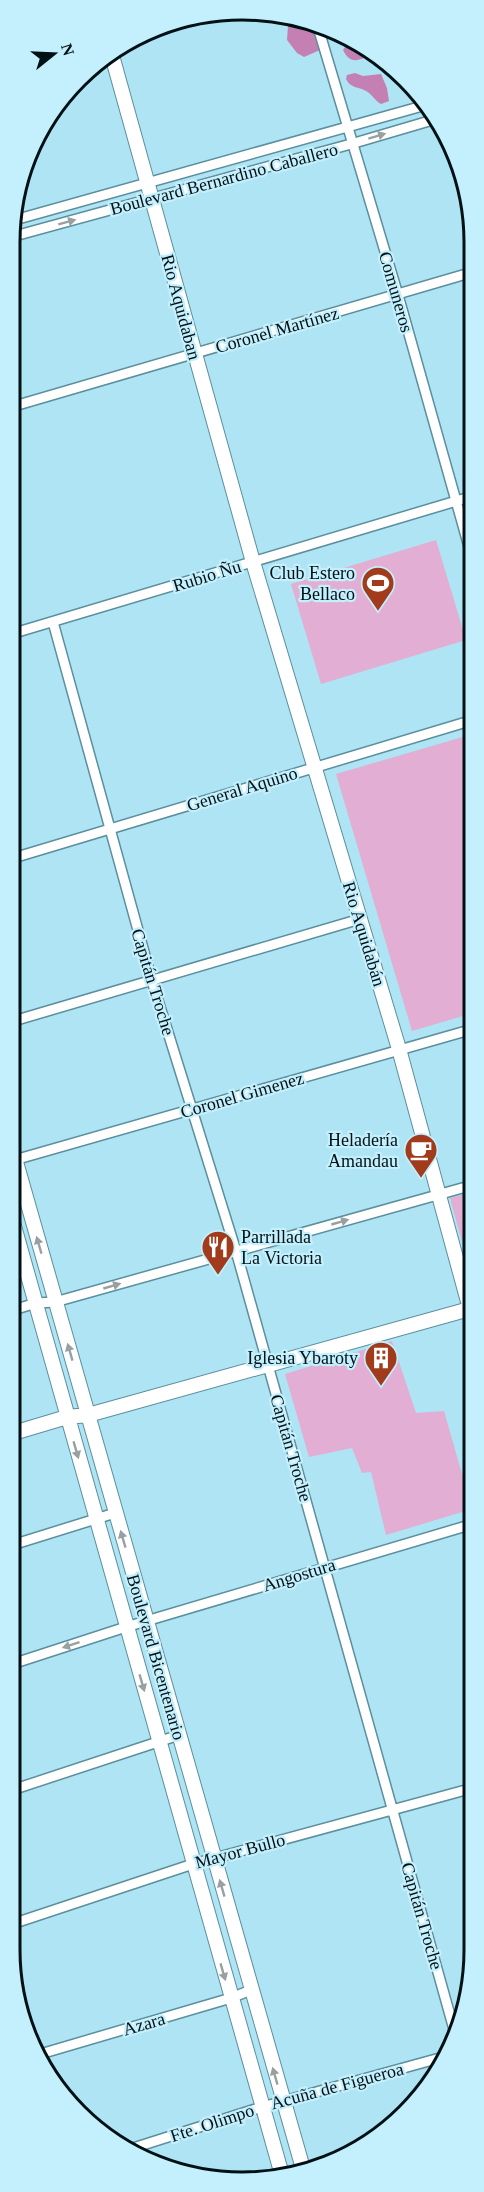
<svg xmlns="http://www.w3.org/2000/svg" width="484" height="2192" font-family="Georgia,serif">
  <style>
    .green { fill: #e2aed3 }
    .forest { fill: #c580b3 }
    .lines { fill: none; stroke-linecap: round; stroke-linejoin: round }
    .street-casing { stroke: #5b8f9d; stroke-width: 12 }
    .secondary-casing { stroke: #5b8f9d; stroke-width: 16 }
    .street { stroke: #fff; stroke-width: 9 }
    .secondary { stroke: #fff; stroke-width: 14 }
    .oneway { fill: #99a0a2 }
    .labels { text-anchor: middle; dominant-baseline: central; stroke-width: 4.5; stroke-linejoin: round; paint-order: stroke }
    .street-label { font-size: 18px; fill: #001116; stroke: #c4effc }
    .poi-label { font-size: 18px; fill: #001116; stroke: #c4effc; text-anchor: end }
    .rim { fill: none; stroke: #001116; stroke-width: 3 }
  </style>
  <rect width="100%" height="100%" fill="#aee4f3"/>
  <path class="green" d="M436 540 466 640 321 684 291 584Z
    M473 734V1013L412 1031 336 774Z
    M473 1192V1282L450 1198Z
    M392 1341 416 1413 444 1411 472 1509 386 1535 371 1472 362 1473 352 1448 309 1457 285 1374Z"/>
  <path class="forest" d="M300 19 311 23 315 33 325 44 320 50 304 57 297 53 287 40 288 26Z
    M361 44 375 55C361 57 352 68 343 50L345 47 357 48Z
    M355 73 363 76 381 74 387 88 389 101 381 104C375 101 373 95 366 91 358 86 351 89 346 79L347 75Z"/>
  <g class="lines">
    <g class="street-casing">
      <path id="street" d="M317 24 398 295 473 561
        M11 221 426 105
        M11 237 351 144 436 119
        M11 407 473 272
        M53 622 152 981 236 1251 455 2033
        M11 634 473 496
        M10 859 473 720
        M10 1022 360 919
        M11 1161 473 1029
        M10 1311 36 1303 55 1302 473 1185
        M9 1546 115 1513
        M9 1665 126 1627 473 1524
        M9 1791 179 1735
        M9 1925 193 1864 473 1788
        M37 2055 231 1998 251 1990
        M127 2150 262 2107 447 2056"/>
    </g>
    <g class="secondary-casing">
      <path id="secondary" d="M111 52 253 562 399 1049 470 1309
        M10 1141 304 2172
        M10 1212 282 2175
        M10 1434 67 1417 88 1415 473 1308"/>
    </g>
    <use href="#street" class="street"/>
    <use href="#secondary" class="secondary"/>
  </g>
  <defs><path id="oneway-solid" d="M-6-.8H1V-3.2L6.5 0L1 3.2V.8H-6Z" transform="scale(1.5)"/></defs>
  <g class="oneway">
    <use href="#oneway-solid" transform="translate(377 136) rotate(-17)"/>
    <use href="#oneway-solid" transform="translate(67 222) rotate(-15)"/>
    <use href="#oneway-solid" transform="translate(340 1222) rotate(-16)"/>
    <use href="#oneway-solid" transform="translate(39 1245) rotate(-106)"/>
    <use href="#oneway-solid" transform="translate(112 1286) rotate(-16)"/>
    <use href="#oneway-solid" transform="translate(70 1352) rotate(-106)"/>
    <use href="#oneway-solid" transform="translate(76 1450) rotate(74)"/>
    <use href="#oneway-solid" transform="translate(123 1539) rotate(-106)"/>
    <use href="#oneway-solid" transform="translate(71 1645) rotate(162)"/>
    <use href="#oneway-solid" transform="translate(142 1683) rotate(74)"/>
    <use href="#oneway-solid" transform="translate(222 1888) rotate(-106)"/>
    <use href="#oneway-solid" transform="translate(223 1972) rotate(74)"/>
    <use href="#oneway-solid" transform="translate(275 2076) rotate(-106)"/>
  </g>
  <defs>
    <g id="stadium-pin" transform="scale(1.725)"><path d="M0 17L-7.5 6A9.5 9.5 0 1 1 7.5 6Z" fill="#a23b1b" stroke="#c4effc"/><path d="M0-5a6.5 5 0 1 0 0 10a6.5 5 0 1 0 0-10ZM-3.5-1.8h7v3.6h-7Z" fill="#fff"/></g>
    <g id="cafe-pin" transform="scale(1.725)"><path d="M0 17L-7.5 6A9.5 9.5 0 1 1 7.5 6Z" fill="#a23b1b" stroke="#c4effc"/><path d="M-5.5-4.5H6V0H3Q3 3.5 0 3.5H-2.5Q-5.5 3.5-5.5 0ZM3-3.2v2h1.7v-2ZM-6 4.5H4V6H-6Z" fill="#fff"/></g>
    <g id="restaurant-pin" transform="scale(1.725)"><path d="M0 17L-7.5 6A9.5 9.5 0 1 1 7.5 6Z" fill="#a23b1b" stroke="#c4effc"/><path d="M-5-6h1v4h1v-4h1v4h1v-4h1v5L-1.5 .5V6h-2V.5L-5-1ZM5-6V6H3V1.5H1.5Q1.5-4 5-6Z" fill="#fff"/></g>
    <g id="building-pin" transform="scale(1.725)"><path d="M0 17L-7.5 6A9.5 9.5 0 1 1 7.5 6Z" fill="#a23b1b" stroke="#c4effc"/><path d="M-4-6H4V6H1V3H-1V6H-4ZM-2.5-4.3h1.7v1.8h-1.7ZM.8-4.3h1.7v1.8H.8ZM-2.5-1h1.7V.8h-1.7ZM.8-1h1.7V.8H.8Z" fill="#fff"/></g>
  </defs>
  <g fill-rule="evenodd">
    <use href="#stadium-pin" x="378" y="583"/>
    <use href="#cafe-pin" x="421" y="1150"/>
    <use href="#restaurant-pin" x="218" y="1247"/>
    <use href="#building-pin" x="381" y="1358"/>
  </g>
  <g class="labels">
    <g class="street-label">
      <text transform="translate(224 179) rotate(-15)">Boulevard Bernardino Caballero</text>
      <text transform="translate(396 292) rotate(74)">Comuneros</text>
      <text transform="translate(181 307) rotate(75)">Rio Aquidaban</text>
      <text transform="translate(277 330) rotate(-16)">Coronel Martínez</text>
      <text transform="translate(207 576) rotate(-17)">Rubio Ñu</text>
      <text transform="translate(242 789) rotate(-17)">General Aquino</text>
      <text transform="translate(364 934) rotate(73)">Rio Aquidabán</text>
      <text transform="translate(153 982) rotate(73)">Capitán Troche</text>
      <text transform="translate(242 1095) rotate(-16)">Coronel Gimenez</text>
      <text transform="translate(291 1448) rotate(74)">Capitán Troche</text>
      <text transform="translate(299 1575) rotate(-17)">Angostura</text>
      <text transform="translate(156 1657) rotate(74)">Boulevard Bicentenario</text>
      <text transform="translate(240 1851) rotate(-15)">Mayor Bullo</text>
      <text transform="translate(422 1916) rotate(74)">Capitán Troche</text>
      <text transform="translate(144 2024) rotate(-16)">Azara</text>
      <text transform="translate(337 2086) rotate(-15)">Acuña de Figueroa</text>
      <text transform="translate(212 2123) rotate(-18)">Fte. Olimpo</text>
    </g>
    <g class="poi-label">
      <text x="355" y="573">Club Estero<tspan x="355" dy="21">Bellaco</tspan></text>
      <text x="398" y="1140">Heladería<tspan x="398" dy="21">Amandau</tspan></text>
      <text x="241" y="1237" text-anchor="start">Parrillada<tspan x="241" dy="21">La Victoria</tspan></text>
      <text x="358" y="1358">Iglesia Ybaroty</text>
    </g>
  </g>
  <path d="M0 0H484V2192H0ZM242 20H242A222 222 0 0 1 464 242V1950A222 222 0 0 1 242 2172H242A222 222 0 0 1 20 1950V242A222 222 0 0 1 242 20Z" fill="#c4effc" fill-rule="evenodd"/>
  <path class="rim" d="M242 20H242A222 222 0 0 1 464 242V1950A222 222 0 0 1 242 2172H242A222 222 0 0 1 20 1950V242A222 222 0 0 1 242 20Z"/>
  <g transform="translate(54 54) rotate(72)" stroke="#c4effc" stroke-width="4.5" paint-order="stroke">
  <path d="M0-4.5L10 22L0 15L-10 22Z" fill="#001116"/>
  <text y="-9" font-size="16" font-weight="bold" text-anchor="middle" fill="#001116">N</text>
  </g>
</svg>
